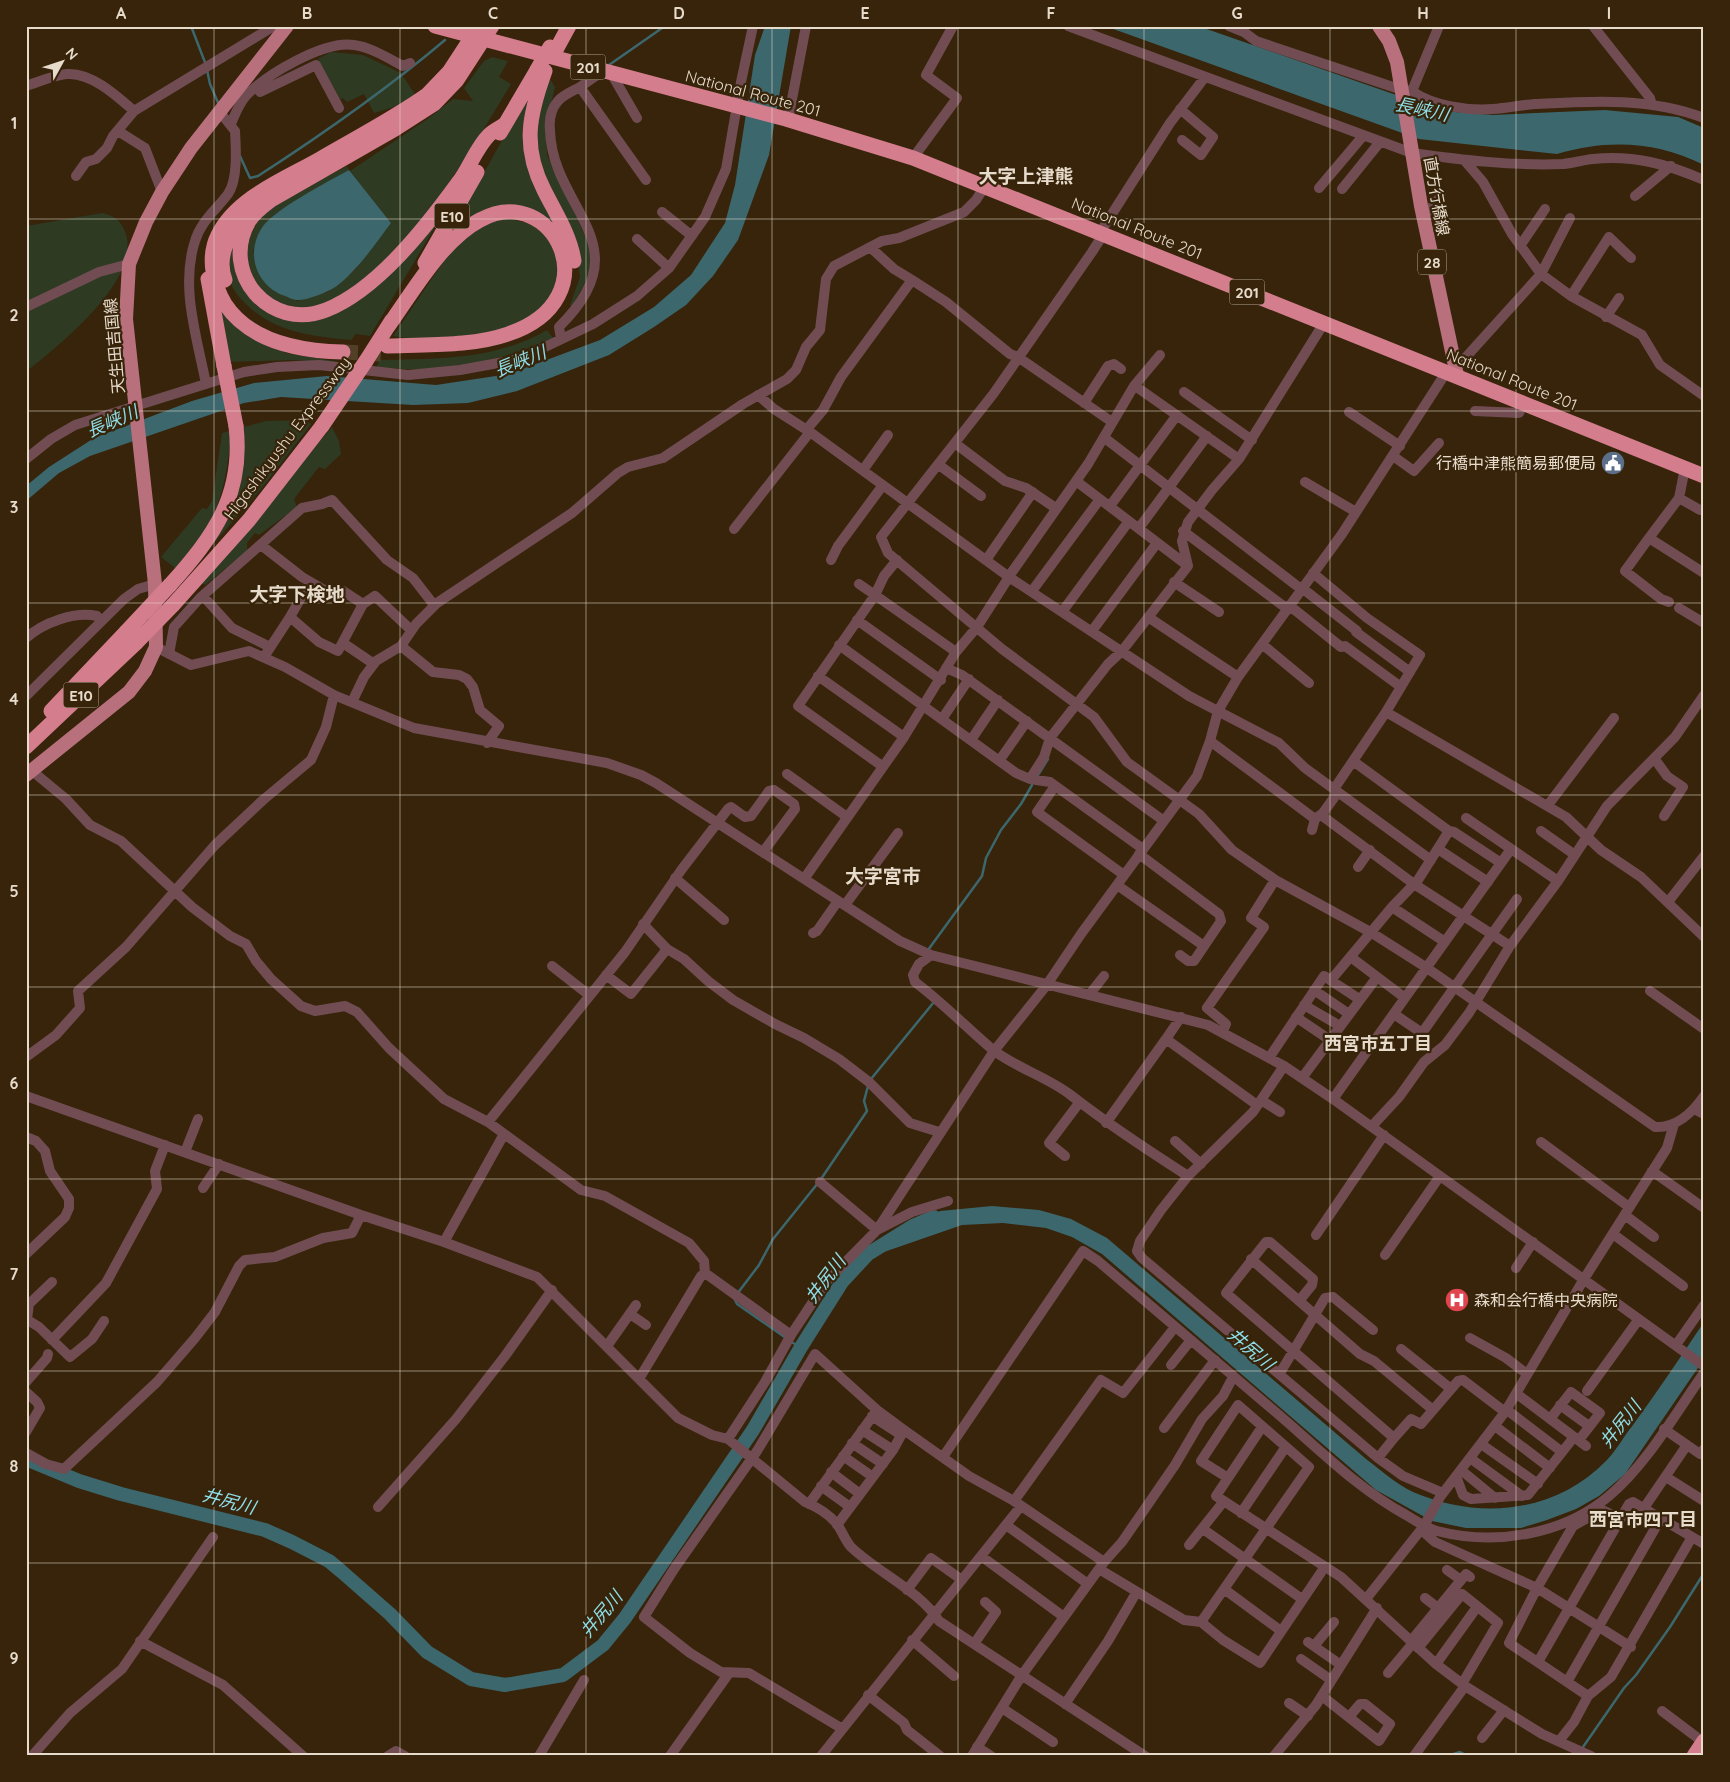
<svg xmlns="http://www.w3.org/2000/svg" width="1730" height="1782" font-family="Quicksand,'Noto Sans JP',sans-serif">
  <style>
    .green { fill: #2f3a22 }
    .water { fill: #3c676d }
    .lines { fill: none; stroke-linecap: round; stroke-linejoin: round }
    .stream { stroke: #3c676d; stroke-width: 2.5 }
    .river { stroke: #3c676d; stroke-width: 14 }
    .highway-tunnel { stroke: #513f27; stroke-width: 15; stroke-dasharray: 15 8; stroke-linecap: butt }
    .minor { stroke: #714d53; stroke-width: 10 }
    .major { stroke: #b8707d; stroke-width: 14 }
    .highway { stroke: #d47d8d; stroke-width: 15 }
    .highway-bridge { stroke: #d47d8d; stroke-width: 15 }
    .grid { fill: none; stroke: #e7dbcc; stroke-width: 1; stroke-opacity: 0.55 }
    .labels { text-anchor: middle; dominant-baseline: central; stroke-width: 4.5; stroke-linejoin: round; paint-order: stroke }
    .shield { fill: #37240a; stroke: #b2a492; stroke-width: 1 }
    .shield-label { font-size: 15px; font-weight: bold; fill: #e7dbcc }
    .street-label { font-size: 16px; fill: #e7dbcc; stroke: #37240a }
    .poi-label { font-size: 16px; fill: #e7dbcc; stroke: #37240a; text-anchor: end }
    .water-label { font-size: 18px; font-style: italic; fill: #8edde7; stroke: #37240a }
    .neighbourhood-label { font-size: 18px; font-weight: bold; fill: #e7dbcc; stroke: #37240a }
    .quarter-label { font-size: 19px; font-weight: bold; fill: #e7dbcc; stroke: #37240a }
    .neatline { fill: none; stroke: #e7dbcc; stroke-width: 2 }
    .grid-label { font-size: 16px; text-anchor: middle; font-weight: bold; fill: #e7dbcc }
  </style>
  <rect width="100%" height="100%" fill="#37240a"/>
  <path class="green" d="M331 52 363 55 401 73 416 96 400 105 374 113 364 94 347 102 343 98 340 99 318 59Z
    M492 57 508 61 499 77 511 84C468 155 410 256 337 298 319 308 296 313 276 304 272 302 268 297 265 294 243 274 242 242 260 219 276 200 324 179 347 166L349 170 275 214 261 228 253 252 297 301 328 292 355 270 391 223 350 171 429 118 453 99 473 101 464 88 484 61Z
    M550 79 555 87 546 126 547 155 589 244 591 263 586 281 572 307 570 305 580 277 575 240 545 181 534 133 546 82Z
    M524 101 528 103 522 131 530 173 557 227 486 211 463 222 451 232Z
    M102 213C115 216 121 220 126 234 140 282 59 345 26 372V226Z
    M441 217 370 336 356 334 351 340C310 336 271 332 242 300 233 291 227 279 227 266 227 259 232 250 234 244L276 315 296 322 335 314Z
    M506 218C519 221 531 222 541 231 552 241 559 262 559 276 559 280 546 307 543 310 512 338 432 343 393 336L454 246 487 222Z
    M218 306 244 332 286 353 352 364 293 360 227 362Z
    M547 330 553 338C497 363 438 374 377 367L379 360C438 359 495 360 547 330Z
    M304 420 311 424 265 484 195 565 227 515 240 428 266 421Z
    M332 427 339 441 341 454 325 469 319 467 294 499 297 507 259 535 255 533 247 543V551L205 585 200 582Z
    M229 431 231 437C227 470 223 502 205 531 197 544 185 556 175 568L161 557 202 508 207 509 212 501 222 433Z"/>
  <path class="water" d="M765 26H791L769 155 738 240 713 276 686 305 654 327 609 355 517 391 468 403 413 405 281 397 244 403 90 456 59 473 26 501V486L49 467 94 438 192 401 254 383 327 376 436 385 509 374 600 340 654 307 691 275 725 223 735 185 755 55Z
    M1105 26H1198L1442 111 1493 115 1605 110 1678 117 1704 128V165C1657 141 1607 139 1557 154L1419 139Z
    M349 170 391 223C376 243 349 283 326 292 319 295 304 301 297 300 292 300 287 296 282 295 256 284 246 254 261 229 271 211 329 181 349 170Z
    M992 1206 1039 1210 1071 1219 1107 1238 1366 1459C1381 1470 1396 1484 1413 1492 1478 1520 1554 1514 1606 1461 1616 1451 1624 1436 1633 1425 1658 1391 1681 1356 1704 1322V1359L1625 1474 1599 1496 1576 1509 1547 1520 1521 1528H1466L1432 1521 1376 1490 1102 1254 1072 1237 1046 1228 1003 1223 962 1225 884 1252 874 1248 940 1211Z"/>
  <g class="lines">
    <path class="stream" d="M191 26 206 65
      M609 65 665 26
      M207 70 210 84 219 105
      M240 156 250 178 258 176C323 134 386 90 445 40
      M1038 775 1048 759
      M928 950 982 876 986 858 1001 830 1021 804 1032 785
      M871 1079 934 1002
      M821 1179 867 1111 864 1101 868 1086
      M737 1294 759 1265 773 1239 818 1183
      M734 1298 737 1304 786 1338
      M791 1342 801 1347
      M1583 1747 1624 1688 1636 1675 1670 1627 1704 1573
      M1447 1756 1460 1752 1468 1756"/>
    <path class="river" d="M26 1459 79 1481 121 1494 265 1530 292 1542 329 1561 341 1571 390 1614 427 1652 471 1679 505 1685 563 1675 603 1645 625 1618 753 1430 801 1347 842 1282 868 1254 913 1226 934 1217"/>
    <path class="highway-tunnel" d="M343 352 382 354"/>
    <path class="minor" d="M1068 26 1412 153C1462 160 1513 166 1563 164 1573 163 1583 160 1593 159 1634 155 1667 164 1704 180
      M1229 26 1244 32 1256 41 1402 90 1412 91 1439 26
      M1593 26 1650 98 1652 105
      M603 71 580 87 646 180
      M611 73 637 118
      M1205 77 1170 123 1103 228 1104 233 1092 252 994 393 881 537 888 553 1002 649 1094 717 1127 762 1199 814 1232 850 1277 881 1372 933 1427 968 1655 1127C1676 1128 1693 1112 1704 1096
      M26 86C39 82 53 75 67 74 91 72 117 96 134 111
      M256 87 260 92 316 65 339 108
      M1412 91C1433 106 1468 111 1493 109 1507 108 1521 105 1535 104 1591 101 1650 97 1704 118
      M1180 109 1213 137 1201 155 1182 140
      M788 120 806 26
      M231 124C235 114 239 104 245 97 265 75 324 40 354 45 370 47 388 58 403 66L410 63
      M118 131 145 148 162 192
      M913 158 957 98 926 75 953 26
      M1465 161 1483 182 1512 234 1541 274 1571 296 1642 335 1660 365 1704 396
      M76 176 86 162 96 159 107 148 113 136 134 111 274 26
      M1319 188 1363 136
      M1342 189 1380 142
      M1635 196 1671 166
      M662 212 692 236
      M1423 217 1441 196
      M637 239 669 268
      M1520 246 1545 209
      M912 280 946 302 1010 354 1018 357 1112 422
      M1571 296 1609 237 1631 258
      M26 307 99 272 129 264
      M1606 317 1619 298
      M561 339 559 327C644 244 552 210 550 130 549 120 551 109 558 101 563 95 573 91 580 87
      M1457 367 1541 274 1570 218
      M206 384C197 337 180 287 195 241 201 221 216 210 228 194 238 180 236 148 235 131L219 111
      M1138 388 1239 459
      M1184 392 1252 440
      M758 395 774 409 810 432 1009 577 1189 696 1279 743 1305 768 1431 860
      M1084 403 1108 366 1114 364 1121 369
      M1475 411 1519 413 1524 403
      M1349 412 1400 446
      M807 429 823 410 841 377 912 280 894 269 870 247
      M1106 439 1301 589
      M956 444 1005 481 1026 488 1054 507
      M1393 456 1414 471 1439 443
      M26 459 51 439 75 425 244 372 277 367 319 365 408 375 460 370 520 359 593 324 637 296 669 268 705 217 726 169 741 82 753 26
      M939 465 981 496
      M1685 468 1679 498 1649 538 1704 573
      M863 470 888 435
      M1305 482 1356 512
      M1080 484 1188 566
      M1679 498 1700 510
      M1110 506 1177 415
      M1139 528 1207 436
      M734 529 810 432
      M1183 531 1282 605 1295 610 1341 647 1345 646 1401 687
      M1649 538 1625 571 1661 599 1669 602
      M261 545 302 577 333 595 343 591 363 604
      M831 560 838 546 883 485
      M986 560 1033 492
      M1012 572 1088 464 1134 386 1160 355
      M1313 573 1367 618 1420 655 1386 712 1334 789
      M1174 582 1219 612
      M859 584 875 595 884 576 897 560
      M1302 588 1357 631
      M1032 591 1100 499
      M203 596 232 628 270 647
      M1679 608 1704 623
      M1062 612 1129 521
      M290 617 319 642 338 651 363 604 375 596 411 630
      M1148 617 1238 677
      M857 620 941 680
      M1092 631 1157 543
      M1356 632 1410 672
      M26 638C43 623 74 611 97 616L101 621
      M343 643 374 664
      M1262 644 1309 683
      M839 645 1016 773 1030 779 1050 782 1143 849
      M401 646 433 672 459 675 467 679 473 687 480 710 499 726 487 743
      M156 647 191 665 249 651 285 667 334 695 414 728 607 763 641 775 656 783 900 941 931 955 1208 1025 1284 1066 1333 1099 1704 1366
      M169 654 174 627 200 598 302 508 322 504 332 500 387 560 413 578 434 605
      M264 657 290 617 310 582
      M946 668 962 675 1164 821
      M818 676 904 737
      M26 696 124 599 138 589 155 584
      M352 702 364 677 376 661 401 646 416 624 437 603 572 513 618 473 628 467 663 458 743 404 787 379 796 370 806 347 820 330 826 279 834 266 882 241 899 238 964 212 976 200 985 186
      M1386 712 1566 817 1601 850 1641 877 1704 937
      M942 719 969 679
      M971 740 998 700
      M1210 741 1315 819 1323 813 1338 792
      M1654 758 1667 776 1683 787 1664 816
      M999 761 1027 721
      M1353 761 1449 831 1454 832 1501 863
      M882 766 798 706 875 595 956 652
      M31 770 66 799 90 825 121 841 192 907 230 936 246 944 256 961 271 979 301 1006 315 1011 345 1006 357 1012 389 1048 444 1099 488 1122 581 1190 605 1196 689 1243 704 1261 705 1273 791 1335
      M787 774 847 817
      M1030 779 1044 757 1050 738 1108 664 1122 651 1188 566 1182 541 1188 522 1212 490 1239 459 1324 323
      M1055 786 1037 812 1124 875
      M1548 805 1614 718
      M1321 815 1414 884 1510 946
      M1466 818 1558 881
      M1312 830 1315 819
      M1541 831 1575 855
      M1438 849 1488 882
      M1139 854 1219 914 1221 921 1194 961H1188L1180 955
      M1358 867 1370 850
      M675 878 724 920
      M804 879 904 737 956 652 977 627 1009 577
      M1117 885 1204 946
      M1668 902 1704 856
      M845 905 898 833
      M1392 907 1445 942
      M643 924 667 949 684 959 708 981 733 1000 775 1024 804 1038 839 1059 869 1082 910 1123 939 1132
      M813 933 817 931 838 901
      M931 955 919 964 913 975 915 982C943 1003 967 1028 993 1050 1018 1069 1048 1077 1072 1096 1109 1125 1149 1151 1188 1176
      M1352 958 1405 998
      M552 966 589 995
      M606 975 631 994 667 949
      M1331 980 1392 907 1418 880 1449 831
      M1314 990 1349 1014
      M1650 991 1704 1029
      M1089 995 1104 976
      M1304 1005 1340 1026
      M1394 1014 1422 1033 1517 899
      M1181 1017 1166 1039 1257 1105
      M1296 1017 1330 1040
      M1223 1031 1226 1024 1207 1008 1264 927 1251 918 1275 880
      M26 1057 56 1035 80 1008 78 991 126 947 215 845 263 800 311 760 326 727 334 695
      M1269 1058 1324 976 1359 999
      M1284 1066 1253 1112 1188 1176 1161 1210 1140 1241 1137 1251 1142 1258 1378 1458 1403 1476 1443 1493
      M1302 1078 1377 977
      M26 1096 361 1215 444 1242 537 1277 678 1418 712 1435 728 1439 805 1502C817 1507 829 1514 837 1524 842 1531 845 1540 851 1547 877 1572 920 1591 939 1621L1145 1756
      M1333 1099 1511 849
      M1261 1100 1280 1112
      M1694 1109 1704 1114
      M488 1122 625 952 682 869 728 809 731 807 745 817 751 816 769 791 774 790 794 804 795 809 763 852
      M1106 1123 1166 1039
      M1372 1126 1399 1097 1424 1062 1445 1045 1469 1013 1510 946 1558 881 1607 806 1675 737 1704 695
      M26 1137 36 1141 45 1151 50 1171 69 1199V1208L65 1217 26 1254
      M1175 1141 1201 1164
      M1541 1142 1629 1207
      M185 1152 198 1119
      M1065 1156 1049 1143 1079 1103
      M1652 1171 1704 1208
      M820 1182 877 1230 912 1212 948 1201
      M203 1188 219 1164
      M1625 1215 1654 1237
      M1613 1234 1683 1286
      M1316 1235 1384 1135
      M444 1242 504 1134
      M1385 1255 1440 1176
      M1251 1259 1360 1354 1374 1361 1433 1410
      M1516 1268 1533 1242
      M1299 1301 1312 1285 1313 1279 1270 1242H1266L1226 1293 1394 1438 1411 1419 1421 1424 1458 1381 1463 1380 1505 1412
      M630 1314 646 1325
      M26 1319 39 1327 70 1357 92 1339 104 1321
      M27 1319 29 1304 52 1282
      M1470 1338 1506 1358 1527 1374
      M52 1340 106 1283 157 1189 155 1171 165 1145
      M1676 1345 1704 1305
      M607 1346 636 1305
      M1401 1349 1451 1389
      M1171 1365 1191 1340
      M1280 1373 1325 1298 1333 1297 1373 1330
      M639 1379 701 1276 705 1273
      M26 1382 47 1358 48 1354
      M1587 1391 1639 1319
      M26 1392 37 1402 40 1408 26 1432
      M1517 1394 1586 1446
      M1560 1405 1589 1426
      M1511 1413 1562 1452
      M872 1416 898 1433
      M1550 1419 1571 1392 1600 1413 1579 1440
      M1495 1426 1550 1468
      M1262 1427 1216 1496 1341 1577 1436 1664 1465 1686 1542 1734 1591 1756
      M1164 1428 1215 1360
      M1664 1429 1700 1454 1704 1449
      M862 1430 893 1450
      M728 1439 765 1382 791 1335 826 1282 877 1230 994 1051 1046 986 1081 934 1197 776 1210 741 1218 711 1238 677 1342 534 1447 371
      M852 1443 883 1464
      M1481 1444 1538 1484
      M26 1453 46 1464 64 1469 157 1382 195 1338 215 1312 239 1266 245 1260 275 1257 323 1238 352 1233 361 1215
      M843 1456 873 1477
      M943 1457 1083 1251 1098 1261C1156 1311 1214 1360 1272 1409 1316 1446 1355 1487 1406 1515 1416 1521 1426 1528 1437 1531 1495 1546 1563 1535 1609 1496 1647 1464 1675 1414 1704 1373
      M1378 1458 1394 1438
      M1470 1458 1522 1496
      M1461 1470 1495 1498
      M831 1472 860 1494
      M1456 1476 1463 1495 1471 1499 1528 1495 1574 1437
      M1666 1477 1704 1501
      M821 1486 850 1507
      M1014 1501 1101 1380 1123 1393 1175 1327
      M809 1504 877 1410
      M378 1507 456 1419 505 1356 552 1290
      M1644 1508 1687 1445
      M1241 1513 1285 1448
      M837 1525 893 1450 904 1430
      M1006 1525 1088 1584
      M1424 1526 1426 1534 1435 1542 1537 1588 1631 1647
      M1203 1529 1302 1599
      M1189 1545 1224 1501
      M981 1556 1064 1617
      M1099 1569 1184 1620 1201 1622 1223 1640 1260 1663 1324 1568
      M1447 1570 1461 1580
      M1224 1589 1281 1631
      M907 1590 931 1558 962 1580
      M1425 1598 1438 1608
      M1366 1599 1424 1526 1440 1497 1505 1412 1584 1279 1667 1148 1674 1124
      M1201 1622 1309 1467 1238 1405 1201 1461 1228 1478
      M912 1640 954 1676
      M140 1641 223 1685 303 1756
      M1411 1641 1466 1574 1470 1577
      M1308 1642 1341 1665
      M974 1644 996 1612 985 1602
      M1314 1646 1334 1622
      M1418 1648 1462 1594 1498 1623 1462 1684
      M1301 1659 1331 1680
      M1538 1662 1629 1504 1633 1502 1704 1544
      M1436 1664 1477 1607
      M1388 1673 1413 1643
      M1567 1682 1661 1518
      M868 1695 904 1723 907 1730 940 1756
      M1322 1696 1379 1741 1390 1724 1365 1704H1360L1349 1717
      M1588 1696 1509 1643 1537 1588 1573 1526 1602 1510 1620 1518
      M1289 1703 1308 1716
      M1065 1704 1108 1641 1136 1593
      M1002 1708 1053 1742
      M1662 1711 1703 1742
      M841 1728 749 1673 721 1672 690 1653 644 1617 674 1569 757 1451 815 1354 877 1410 904 1430 969 1476 1014 1501 1104 1562
      M1482 1738 1504 1710
      M1559 1741 1574 1722 1588 1696 1611 1677 1692 1537
      M977 1747 991 1756
      M32 1756 70 1713 122 1669 213 1537
      M388 1756 396 1751 405 1756
      M539 1756 584 1680
      M670 1756 729 1673
      M821 1756 1021 1506
      M972 1756 1022 1675 1104 1562 1122 1542 1175 1465 1202 1419 1223 1396 1233 1377
      M1274 1756 1316 1705 1377 1608
      M1414 1756 1465 1686"/>
    <path class="major" d="M1379 26 1389 41 1397 62 1421 206 1457 375
      M26 775 129 692 145 671 156 647 155 584 126 319 129 264 146 222 162 192 191 148 287 26"/>
    <path class="highway" d="M435 26 786 119 913 158 1704 476
      M492 26 457 80 434 104 395 129 271 200C263 206 254 213 249 221 219 273 270 332 326 310 377 290 426 227 458 183 469 169 476 148 489 135 493 131 499 128 504 125
      M557 48 569 26
      M545 71C529 115 522 147 544 190 556 214 570 235 574 261
      M500 133 537 70
      M425 263 477 172
      M208 279 224 366
      M225 280C216 256 229 232 247 216
      M387 328C412 293 442 240 480 220 553 180 613 299 508 334 470 347 427 344 387 346
      M343 352C301 351 250 342 225 304 213 284 207 257 218 235 237 197 285 179 320 159 356 138 393 119 427 95L449 72 479 26
      M366 361 392 320
      M170 585C214 536 244 495 236 426
      M173 605 249 520 322 426
      M51 711 126 632
      M26 747 136 643
      M1694 1756 1704 1741"/>
    <path class="highway-bridge" d="M537 70 550 47
      M224 366 236 426
      M322 426 366 361
      M126 632 170 585
      M136 643 173 605"/>
  </g>
  <path class="grid" d="M214 26V1756M400 26V1756M586 26V1756M772 26V1756M958 26V1756M1144 26V1756M1330 26V1756M1516 26V1756M26 219H1704M26 411H1704M26 603H1704M26 795H1704M26 987H1704M26 1179H1704M26 1371H1704M26 1563H1704"/>
  <defs>
    <g id="civic-disc" transform="scale(1.25)"><circle r="9.5" fill="#5c6f8a" stroke="#37240a"/><path d="M-.6-6.5H3V-4.5H.6V-3L4-1V1h2V6H-6V1h2V-1L-.6-3ZM-1.2 2.5V6h2.4V2.5Z" fill="#fff"/></g>
    <g id="hospital-disc" transform="scale(1.25)"><circle r="9.5" fill="#e0444e" stroke="#37240a"/><path d="M-5-5h3v3.5h4V-5h3V5h-3V1.5h-4V5h-3Z" fill="#fff"/></g>
  </defs>
  <g fill-rule="evenodd">
    <use href="#civic-disc" x="1613" y="463"/>
    <use href="#hospital-disc" x="1457" y="1300"/>
  </g>
  <g class="labels">
    <g class="shield">
      <rect x="570.5" y="54.5" width="35" height="25" rx="4"/>
      <rect x="434.5" y="203.5" width="35" height="25" rx="4"/>
      <rect x="1418" y="249.5" width="28" height="25" rx="4"/>
      <rect x="1229.5" y="279.5" width="35" height="25" rx="4"/>
      <rect x="63.5" y="682.5" width="35" height="25" rx="4"/>
    </g>
    <g class="shield-label">
      <text x="588" y="67">201</text>
      <text x="452" y="216">E10</text>
      <text x="1432" y="262">28</text>
      <text x="1247" y="292">201</text>
      <text x="81" y="695">E10</text>
    </g>
    <g class="street-label">
      <text transform="translate(753 93) rotate(15)">National Route 201</text>
      <text transform="translate(1437 196) rotate(80)">直方行橋線</text>
      <text transform="translate(1137 228) rotate(22)">National Route 201</text>
      <text transform="translate(114 346) rotate(-95)">天生田吉国線</text>
      <text transform="translate(1512 379) rotate(22)">National Route 201</text>
      <text transform="translate(287 438) rotate(-53)">Higashikyushu Expressway</text>
    </g>
    <g class="poi-label">
      <text x="1596" y="463">行橋中津熊簡易郵便局</text>
      <text x="1474" y="1300" text-anchor="start">森和会行橋中央病院</text>
    </g>
    <g class="water-label">
      <text transform="translate(1422 109) rotate(12)">長峡川</text>
      <text transform="translate(520 361) rotate(-22)">長峡川</text>
      <text transform="translate(112 421) rotate(-23)">長峡川</text>
      <text transform="translate(825 1279) rotate(-53)">井尻川</text>
      <text transform="translate(1251 1349) rotate(41)">井尻川</text>
      <text transform="translate(1620 1424) rotate(-52)">井尻川</text>
      <text transform="translate(229 1501) rotate(15)">井尻川</text>
      <text transform="translate(601 1614) rotate(-50)">井尻川</text>
    </g>
    <g class="neighbourhood-label">
      <text x="1378" y="1043">西宮市五丁目</text>
      <text x="1643" y="1519">西宮市四丁目</text>
    </g>
    <g class="quarter-label">
      <text x="1026" y="176">大字上津熊</text>
      <text x="297" y="594">大字下検地</text>
      <text x="883" y="876">大字宮市</text>
    </g>
  </g>
  <rect width="1730" height="1782" fill="none" stroke="#37240a" stroke-width="55"/>
  <g transform="translate(62 62) rotate(50)" stroke="#37240a" stroke-width="4" paint-order="stroke">
  <path d="M0-4L9 19L0 12L-9 19Z" fill="#e7dbcc"/>
  <text y="-8" font-size="14" font-weight="bold" text-anchor="middle" fill="#e7dbcc">N</text>
  </g>
  <rect x="28" y="28" width="1674" height="1726" class="neatline"/>
  <g class="grid-label">
    <text x="121" y="19">A</text>
    <text x="307" y="19">B</text>
    <text x="493" y="19">C</text>
    <text x="679" y="19">D</text>
    <text x="865" y="19">E</text>
    <text x="1051" y="19">F</text>
    <text x="1237" y="19">G</text>
    <text x="1423" y="19">H</text>
    <text x="1609" y="19">I</text>
    <text x="14" y="129">1</text>
    <text x="14" y="321">2</text>
    <text x="14" y="513">3</text>
    <text x="14" y="705">4</text>
    <text x="14" y="897">5</text>
    <text x="14" y="1089">6</text>
    <text x="14" y="1280">7</text>
    <text x="14" y="1472">8</text>
    <text x="14" y="1664">9</text>
  </g>
</svg>
